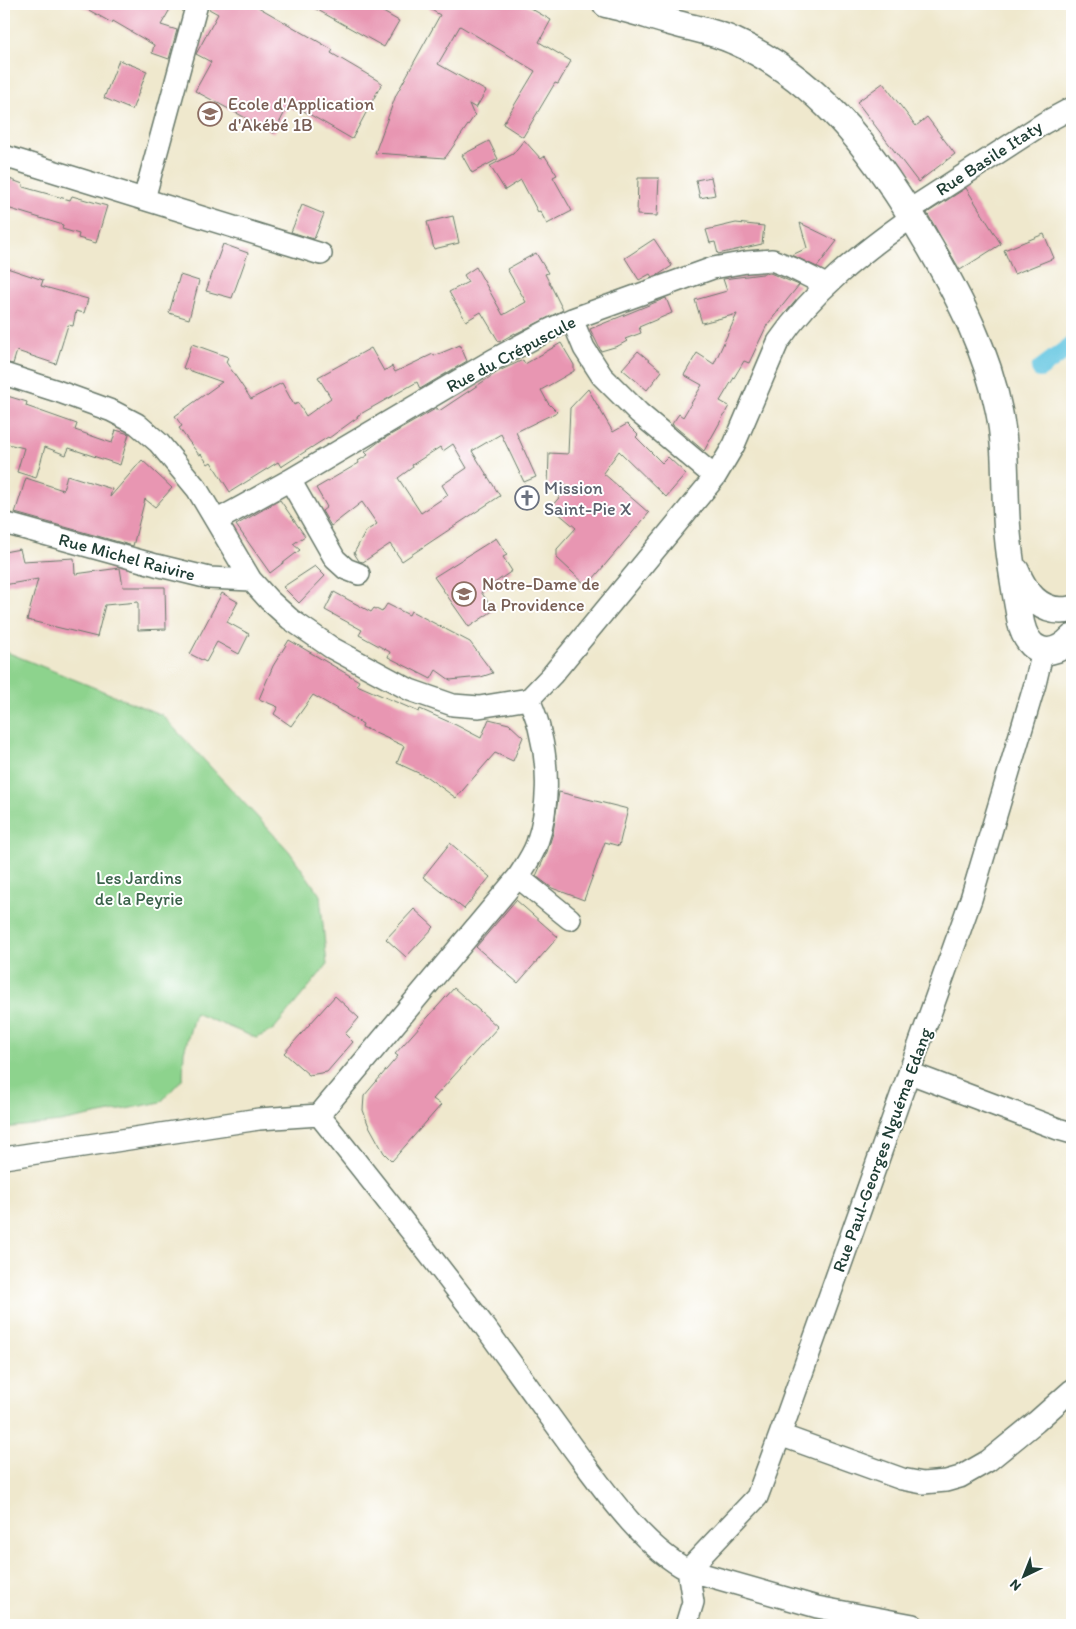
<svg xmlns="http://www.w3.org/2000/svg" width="1076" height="1629" font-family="Itim,sans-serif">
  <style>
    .green { fill: #8dd38d; stroke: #568860 }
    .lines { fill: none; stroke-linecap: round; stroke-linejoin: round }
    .canal { stroke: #63c6e1; stroke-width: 18 }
    .building { fill: #e896b2; fill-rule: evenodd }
    .minor-casing { stroke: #68796a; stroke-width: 24 }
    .major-casing { stroke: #68796a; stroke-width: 29 }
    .minor { stroke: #fff; stroke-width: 21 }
    .major { stroke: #fff; stroke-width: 26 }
    .labels { text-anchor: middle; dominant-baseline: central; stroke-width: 4; stroke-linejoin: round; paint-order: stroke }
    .education-label { font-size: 18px; fill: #785e54; stroke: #fff; text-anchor: start }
    .street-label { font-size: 18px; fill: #1f3d34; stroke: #fff }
    .worship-label { font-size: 18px; fill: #5b616d; stroke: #fff; text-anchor: start }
    .park-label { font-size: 18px; fill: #3a624a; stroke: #fff }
  </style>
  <rect width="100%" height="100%" fill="#fff"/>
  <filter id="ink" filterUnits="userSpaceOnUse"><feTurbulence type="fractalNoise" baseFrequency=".02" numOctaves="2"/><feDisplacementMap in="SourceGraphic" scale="10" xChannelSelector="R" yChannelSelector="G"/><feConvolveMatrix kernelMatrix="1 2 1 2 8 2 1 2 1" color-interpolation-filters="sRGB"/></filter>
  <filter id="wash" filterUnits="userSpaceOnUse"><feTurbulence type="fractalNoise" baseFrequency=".0096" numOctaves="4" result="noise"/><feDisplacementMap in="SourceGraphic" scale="20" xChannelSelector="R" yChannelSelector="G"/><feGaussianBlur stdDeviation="1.12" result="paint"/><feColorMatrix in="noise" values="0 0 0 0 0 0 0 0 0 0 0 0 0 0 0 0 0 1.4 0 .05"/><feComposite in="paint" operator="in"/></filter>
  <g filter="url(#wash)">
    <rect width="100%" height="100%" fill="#efe8cd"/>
    <path class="green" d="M4 651 162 715 289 851 320 895 327 965 273 1030 256 1038 195 1013 184 1052 183 1078 161 1102 60 1122 4 1128Z"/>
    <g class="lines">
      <path class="canal" d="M1040 369 1072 345"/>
    </g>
    <g id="blocks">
      <path class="building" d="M78 4H173L161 25 177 30 169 59 152 53 154 45 113 21 112 23Z
        M209 4H253L333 50 331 53 382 83 352 139 297 107 295 110 288 106 274 133 195 91 211 62 196 54 218 14 209 9Z
        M307 4H369L399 21 384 47Z
        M421 4H523L551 20 539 42 571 61 558 84 555 83 523 137 503 124 535 71 460 26 438 64 486 91 476 108 469 104 473 113 475 115 445 158 375 153 396 95 440 15Z
        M119 60 147 71 132 110 104 98Z
        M883 83 916 126 927 117 955 154 918 182 857 102Z
        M524 140 541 159 545 156 557 175 553 177 572 211 547 224 540 211 538 212 521 180 505 190 490 166 513 154Z
        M489 141 498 159 472 173 462 155Z
        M4 177 23 184V187L70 200 72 196 107 206 96 243 78 238 79 234 62 229 63 225 4 207Z
        M711 177 715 195 700 198 696 180Z
        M638 178H659L657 216 637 215Z
        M966 188 1001 244 960 270 927 213Z
        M302 205 324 214 314 239 291 232Z
        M453 216 459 243 434 249 427 222Z
        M736 223 764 226 762 244 718 254 715 242 710 243 706 230Z
        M800 223 837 241 817 267 792 255 807 248Z
        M1044 234 1054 258 1014 274 1004 250Z
        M654 239 672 266 658 275 652 277 650 274 639 280 625 258Z
        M223 244 248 253 232 298 206 291Z
        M536 253 548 273 545 274 563 310 515 334V333L499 342 481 312 466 321 449 292 468 282 464 275 476 267 503 315 526 302 507 269Z
        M4 267 43 280 41 286 88 299 84 313 76 311 73 326 68 325 56 364 17 351 13 364 4 362Z
        M770 273 799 285 767 325 749 363 744 361 720 401 729 406 704 451 672 424 679 414 683 417 702 385 684 375 697 353 714 364 737 314 702 323 695 300 727 291 723 279Z
        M180 275 199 281 189 319 169 313Z
        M666 298 672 313 639 327 641 333 625 339 627 341 618 346 601 351 590 329Z
        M561 343 574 365V371L541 390 548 403 557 412 516 432 536 477 524 482 501 434 472 451 500 496 402 561 390 544 363 562 359 561 354 553 366 531 377 524 362 502 331 526 322 511 327 507 316 488 359 463 358 461 368 455 365 452 380 441 437 408 439 411 499 371 523 360 525 364ZM453 444 467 468 442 485 448 495 421 513 398 478 413 467 412 465 440 447 443 451Z
        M192 344 228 357 226 362 251 399 282 383 294 405 298 403 306 416 331 398 318 377 371 348 384 371 392 366 395 372 433 354 434 356 460 345 467 361 420 389 417 382 357 416 358 417 329 438 328 437 281 467 278 462 230 492 211 462 208 464 201 454 199 455 179 428 182 426 175 416 222 382 183 368Z
        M638 351 662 371 647 390 622 369Z
        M588 389 613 432 627 424 638 435 636 437 662 463 668 457 686 474 666 497 619 451 603 473 649 513 587 586 557 558V549L576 528 551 507 569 486 548 487 549 453 568 454 570 408Z
        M4 395 27 402 26 406 77 424 75 430 112 443 116 430 129 434 120 465 69 448 66 455 45 447 36 478 17 472 24 448 4 443Z
        M142 460 172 488 155 507 145 499 133 546 15 513 26 478 63 490 67 475 112 489 110 497Z
        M280 500 305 536 293 544 300 550 270 573 236 525Z
        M496 538 507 555 503 557 512 571 481 592 494 610 469 627 434 577Z
        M20 549 23 561 74 558 75 574 120 568 123 587H165L166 629 138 630V602L105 605 97 637 27 620 38 579 4 585V552Z
        M315 566 325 576 299 603 283 587Z
        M334 592 371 612 374 608 382 612 387 604 409 615 411 611 470 642 493 673 481 677 450 680 436 670 431 679 388 657 390 652 359 635 362 630 325 610Z
        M222 593 238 602 227 622 249 634 239 654 217 642 206 662 190 654Z
        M289 640 359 681 357 685 419 712 420 709 456 725 481 738 489 719 509 724 523 737 513 761 495 753 456 798 427 777 397 763 404 746 362 727 363 724 313 695 291 726 274 714 278 707 259 699 273 666Z
        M559 792 628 809 619 846 605 842 584 900 552 888 536 876 547 852 553 833Z
        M450 843 490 877 464 909 423 877Z
        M516 900 558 937 518 983 476 947Z
        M414 909 434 927 406 957 386 939Z
        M454 988 498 1027 433 1099 441 1105 392 1161 384 1153 368 1124 363 1110 364 1096 398 1056 395 1054Z
        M335 996 359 1018 345 1034 353 1042 327 1072 309 1075 284 1053Z"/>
    </g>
  </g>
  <g filter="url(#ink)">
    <use href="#blocks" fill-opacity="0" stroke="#68796a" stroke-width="1"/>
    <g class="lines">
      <g class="minor-casing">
        <path id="minor" d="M4 156 321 254
          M144 199 197 4
          M908 211 1044 123 1072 108
          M572 319 584 348 602 376 639 413 715 477
          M4 374 57 391 112 411 137 424 159 443 197 489 251 580 269 600 290 619 332 648 410 690 453 705 479 707 529 699
          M290 480 335 559 346 569 359 574
          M216 521 290 480 493 360 547 331 572 319 713 268 747 262 772 260 792 268 826 285
          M4 523 156 565 209 578 251 580
          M529 699 552 675 715 477 734 445 778 342C813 291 861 253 912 217
          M518 877 570 919
          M910 1073 1058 1129 1072 1133
          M319 1115C375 1185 431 1256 485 1327 514 1367 543 1407 572 1447 602 1487 643 1547 688 1570L817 1607 913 1625
          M4 1158 259 1119 319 1115 518 877C525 866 533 855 537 843 549 808 549 767 540 732 538 720 533 709 529 699
          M780 1435 902 1479 923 1483 946 1481 960 1477 988 1461 1036 1422 1072 1390
          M686 1625 693 1602 688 1570 757 1497 780 1435 971 899 1035 684 1043 650"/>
      </g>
      <g class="major-casing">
        <path id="major" d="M606 4C629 9 652 17 674 23 695 29 715 32 734 41 826 82 881 163 930 247 960 299 987 351 999 411 1007 449 1004 487 1007 526 1009 558 1015 591 1021 623 1028 653 1051 660 1072 638
          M1016 571C1026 596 1044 616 1072 609"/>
      </g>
      <use href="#minor" class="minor"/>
      <use href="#major" class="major"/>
    </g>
  </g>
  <defs>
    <g id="school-ring" transform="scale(1.25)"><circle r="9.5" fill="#fff" stroke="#8d6e63" stroke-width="1.5"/><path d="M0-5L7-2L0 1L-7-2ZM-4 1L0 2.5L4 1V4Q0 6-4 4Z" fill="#8d6e63"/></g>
    <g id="church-ring" transform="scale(1.25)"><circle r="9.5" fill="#fff" stroke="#6b7280" stroke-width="1.5"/><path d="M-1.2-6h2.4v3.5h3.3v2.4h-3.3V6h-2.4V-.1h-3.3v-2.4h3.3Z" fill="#6b7280"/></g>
  </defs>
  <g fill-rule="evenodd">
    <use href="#school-ring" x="210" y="114"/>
    <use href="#church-ring" x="527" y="498"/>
    <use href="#school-ring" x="464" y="594"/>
  </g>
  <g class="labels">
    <g class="education-label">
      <text x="228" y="104">Ecole d'Application<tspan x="228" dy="21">d'Akébé 1B</tspan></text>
      <text x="482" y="584">Notre-Dame de<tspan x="482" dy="21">la Providence</tspan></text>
    </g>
    <g class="street-label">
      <text transform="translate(989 158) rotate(-33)">Rue Basile Itaty</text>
      <text transform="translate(511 354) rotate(-28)">Rue du Crépuscule</text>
      <text transform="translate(127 557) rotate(15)">Rue Michel Raivire</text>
      <text transform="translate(882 1150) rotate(-70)">Rue Paul-Georges Nguéma Edang</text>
    </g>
    <g class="worship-label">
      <text x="544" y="488">Mission<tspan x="544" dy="21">Saint-Pie X</tspan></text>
    </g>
    <g class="park-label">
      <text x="139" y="878">Les Jardins<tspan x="139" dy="21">de la Peyrie</tspan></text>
    </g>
  </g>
  <rect width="1076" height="1629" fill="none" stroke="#fff" stroke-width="20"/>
  <g transform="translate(1024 1576) rotate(223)" stroke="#ffffff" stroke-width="4" paint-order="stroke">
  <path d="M0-4L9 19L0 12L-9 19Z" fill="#1f3d34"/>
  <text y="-8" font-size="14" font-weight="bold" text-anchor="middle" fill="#1f3d34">N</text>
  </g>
</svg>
